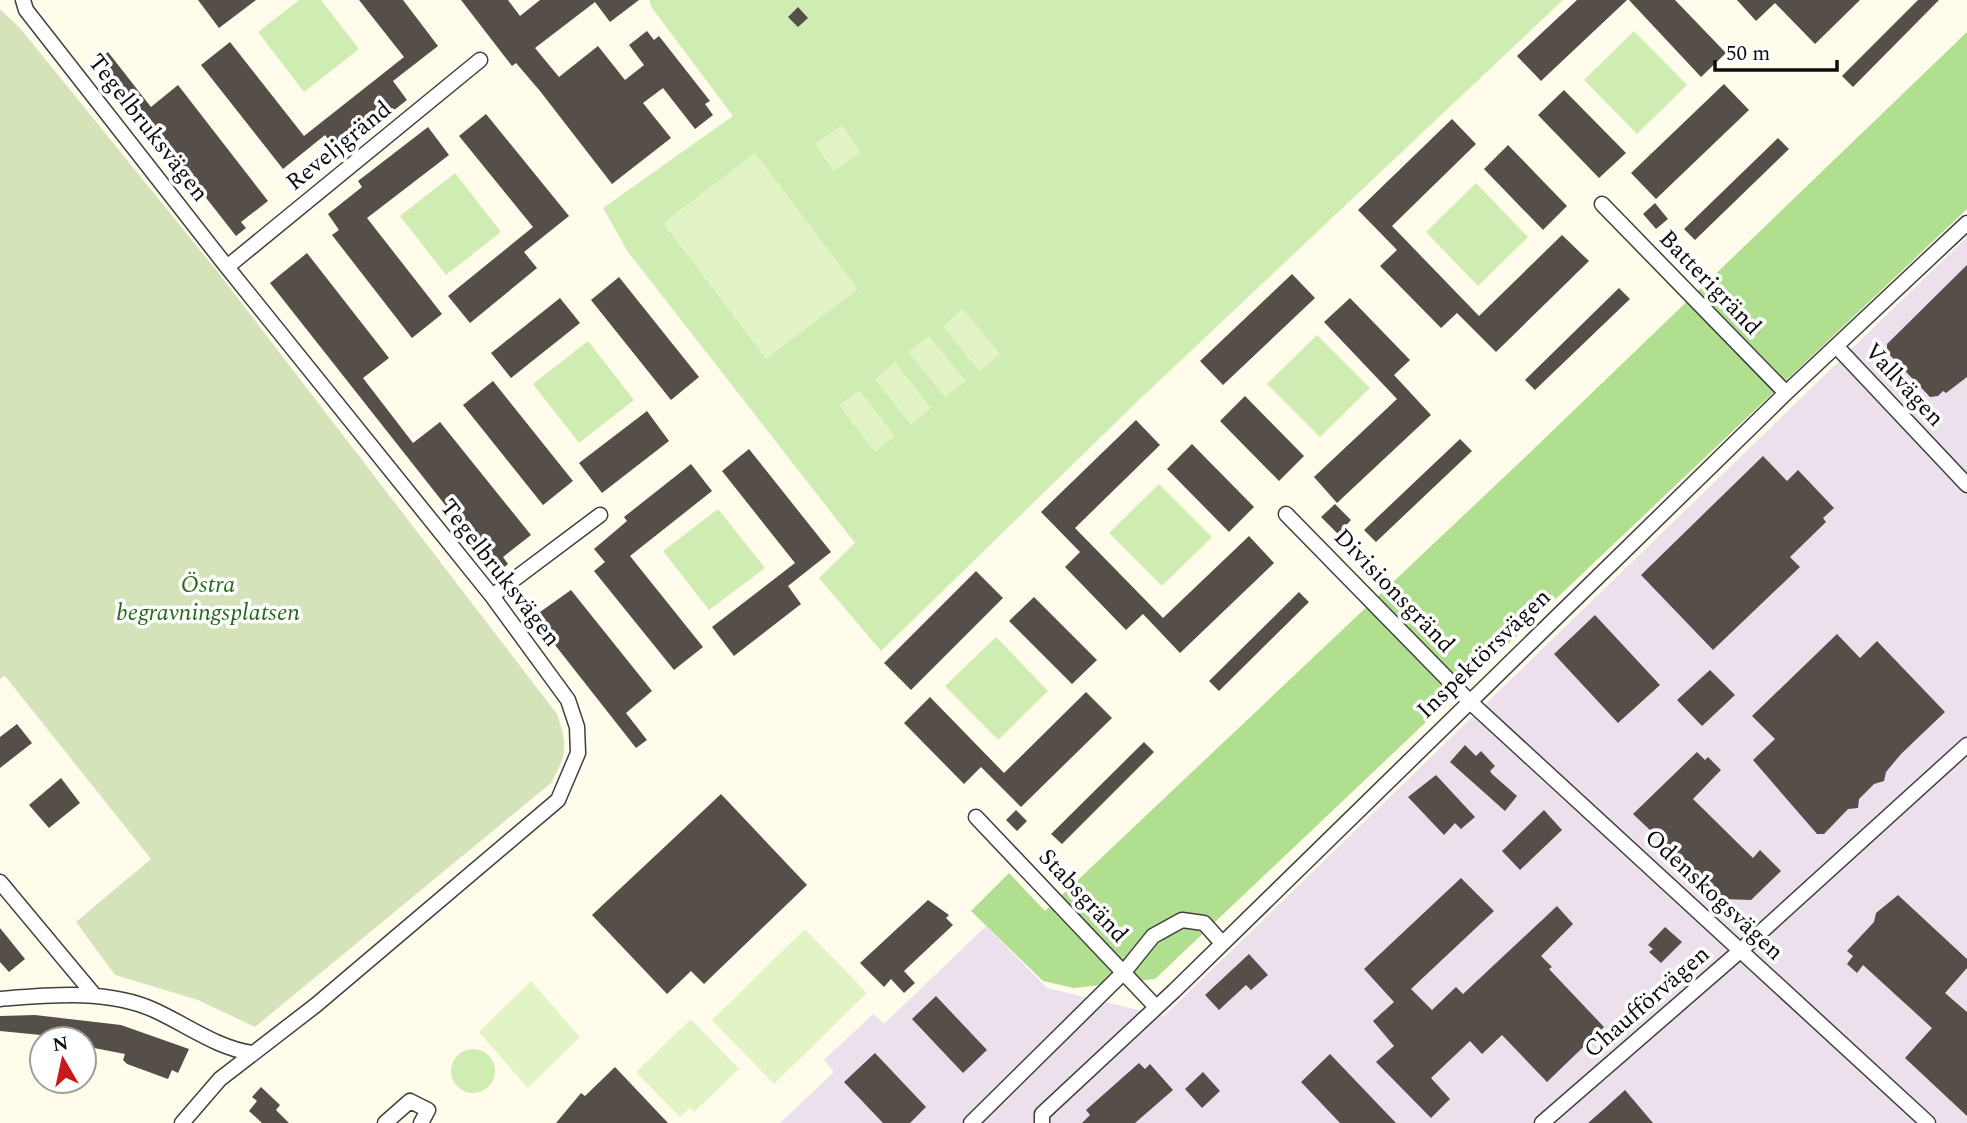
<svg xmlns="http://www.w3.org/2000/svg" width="1967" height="1123" font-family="Spectral,serif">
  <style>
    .industrial { fill: #ece0ec }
    .green { fill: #cfedb2 }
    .forest { fill: #b1df90 }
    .cemetery { fill: #d5e3bb }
    .pitch { fill: #e2f3c5 }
    .building { fill: #564e48 }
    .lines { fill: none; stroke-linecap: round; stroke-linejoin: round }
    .street-casing { stroke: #404040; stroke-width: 17 }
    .street { stroke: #fff; stroke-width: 14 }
    .labels { text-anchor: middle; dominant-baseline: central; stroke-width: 7; stroke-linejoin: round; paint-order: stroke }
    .street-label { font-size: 24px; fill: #0d0d0d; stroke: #fff }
    .park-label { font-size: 24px; font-style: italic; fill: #256a17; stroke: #fff }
  </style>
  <rect width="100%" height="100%" fill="#fffcec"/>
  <path class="industrial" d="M1967 237V1123H780L834 1072 824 1060 873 1014 884 1024 986 926 1047 988 1164 1016Z"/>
  <path class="green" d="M299 0H321L359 49 304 92 258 32Z
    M649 0H1563L1140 399 881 651 819 578 855 543 628 252 603 208 733 116 652 8Z
    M1634 31 1687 85 1637 134 1584 80Z
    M455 173 501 232 446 275 400 216Z
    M1476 183 1528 237 1478 286 1426 232Z
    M1317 335 1370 388 1320 437 1267 384Z
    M588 341 634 400 579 443 533 384Z
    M1159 484 1212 537 1162 586 1109 533Z
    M718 509 765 568 709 610 663 551Z
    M996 637 1048 691 998 740 945 686Z
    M451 1071a22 22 0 1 1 44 0a22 22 0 1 1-44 0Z"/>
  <path class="forest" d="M1967 32V209L1155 979 1074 988 1043 981 971 911 1009 873 1045 911 1520 462Z"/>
  <path class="cemetery" d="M0 9 20 28 217 271 557 714C568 746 567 754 551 783L255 1027 198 1000 115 975 76 922 151 859 5 676 0 679Z"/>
  <path class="pitch" d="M842 125 861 152 834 171 815 144Z
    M755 153 858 289 766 359 663 223Z
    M963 309 1000 354 979 371 943 326Z
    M929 336 966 381 945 397 908 352Z
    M895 362 931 408 911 425 875 379Z
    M859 390 895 436 875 452 839 405Z
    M805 929 867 993 774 1084 712 1020Z
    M531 981 580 1037 528 1088 479 1032Z
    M691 1019 739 1069 694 1112 690 1108 680 1117 636 1072Z"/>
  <path class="building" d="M198 0H256L219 28Z
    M359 0H403L438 46 393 81 407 100 339 153 325 135 283 169 201 65 230 42 304 136 404 57Z
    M461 0H508L520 16 540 0H639L610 22 595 2 535 48 559 77 598 46 625 80 644 65 629 45 647 31 654 40 659 36 710 101 705 104 713 115 695 129 663 88 643 103 671 138 612 184 540 91 516 63 512 66Z
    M1577 0H1627L1541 81 1517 56Z
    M1629 0H1675L1726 53 1701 77Z
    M1737 0H1860L1815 44 1775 3 1756 21Z
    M1918 0H1939L1853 87 1842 76Z
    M798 7 808 18 798 27 788 17Z
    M108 52 151 107 178 85 268 201 241 222 246 228 236 236 98 60Z
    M1724 84 1749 110 1656 199 1631 173Z
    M1564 90 1626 153 1599 178 1538 115Z
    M486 114 569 216 524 252 537 268 470 323 448 296 533 227 459 136Z
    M1452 119 1476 144 1392 226 1479 316 1562 235 1589 261 1496 352 1457 313 1441 328 1380 266 1397 250 1358 210Z
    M428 127 449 155 367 218 442 314 412 338 332 235 339 230 328 214 362 187 358 181Z
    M1778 138 1789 149 1695 240 1684 229Z
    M1508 145 1567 206 1543 230 1484 169Z
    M1655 203 1668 219 1656 229 1643 214Z
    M307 253 389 358 363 378 413 443 440 422 531 535 503 557 508 564 498 572 270 283Z
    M1967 265V377L1946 393 1943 391 1938 396 1930 397 1887 352V344Z
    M1292 274 1315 298 1223 385 1200 361Z
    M619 277 699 377 671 400 591 300Z
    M1619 288 1630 299 1535 390 1525 380Z
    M560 298 580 323 511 378 491 353Z
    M1350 298 1410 360 1394 375 1431 415 1337 503 1314 477 1397 399 1324 322Z
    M493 381 573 481 543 505 463 405Z
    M1245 396 1304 456 1279 481 1220 421Z
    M647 411 669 441 602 493 579 463Z
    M1136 420 1160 445 1075 528 1163 618 1249 536 1274 563 1180 653 1143 614 1126 630 1065 567 1080 552 1041 512Z
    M1460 439 1472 451 1376 542 1364 530Z
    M1192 444 1254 507 1229 532 1167 469Z
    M749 449 831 552 788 586 801 604 734 656 712 627 795 563 722 471Z
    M1763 456 1787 481 1798 470 1834 508 1823 518 1826 522 1790 557 1800 567 1713 650 1641 575Z
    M691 464 712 491 630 556 703 647 674 670 594 571 605 562 594 549 627 521 624 517Z
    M1335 504 1351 520 1338 534 1321 517Z
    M976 571 1003 598 911 690 884 663Z
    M571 590 652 691 626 713 647 740 636 748 533 617Z
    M1299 592 1309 602 1219 691 1209 681Z
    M1034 597 1097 660 1072 684 1009 621Z
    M1595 615 1660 685 1618 723 1554 654Z
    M1837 634 1860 658 1877 641 1945 712 1901 754 1886 772 1884 781 1874 784 1859 799 1858 808 1848 809 1824 834H1817L1753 760 1775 739 1752 716Z
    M1710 670 1735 695 1702 726 1677 700Z
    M1086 692 1112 718 1021 807 981 767 964 784 904 723 930 697 1004 773Z
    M17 724 32 743 0 768V737Z
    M1144 742 1154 752 1062 844 1051 834Z
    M1465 745 1476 756 1481 751 1495 766 1490 771 1492 774 1517 796 1505 811 1450 762Z
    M1697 752 1705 760 1708 757 1721 770 1693 799 1753 858 1760 850 1781 871 1751 900 1723 899 1633 814Z
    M1436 775 1475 817 1461 829 1455 823 1444 835 1408 797Z
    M61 778 80 803 49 828 29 805Z
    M721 794 807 885 704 984 691 971 667 994 592 915Z
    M1016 810 1027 821 1017 831 1006 820Z
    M1544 810 1562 830 1520 870 1502 851Z
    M1461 878 1494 911 1411 989 1432 1010 1456 987 1463 994 1557 906 1573 924 1541 956 1552 967 1549 969 1604 1027 1547 1082 1502 1035 1482 1054 1470 1041 1431 1078 1450 1099 1431 1118 1376 1062 1394 1046 1373 1021 1394 1002 1364 969Z
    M1898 895 1967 959V968L1945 993 1967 1012V1116L1905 1058 1932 1028 1863 965 1857 973 1847 964 1853 956 1847 951 1874 922 1876 913Z
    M928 900 949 915 946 918 953 925 904 971 915 983 904 993 891 979 884 987 860 963Z
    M1665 927 1682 942 1661 963 1649 952 1653 949 1648 945Z
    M0 928 25 959 9 972 0 962Z
    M1249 954 1268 975 1251 990 1246 985 1219 1010 1205 995Z
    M936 996 987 1050 963 1073 912 1019Z
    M35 1015 121 1025 189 1049 178 1073 172 1070 168 1079 127 1064 123 1060 125 1054 89 1047 90 1039H51V1036L0 1031V1016Z
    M875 1053 926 1107 910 1123H883L844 1082Z
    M1330 1054 1396 1123H1340L1301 1082Z
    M1139 1063 1145 1069 1150 1064 1173 1090 1135 1123H1082L1090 1115 1086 1110Z
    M615 1067 668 1123H556L581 1093 585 1096Z
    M1203 1072 1220 1091 1202 1108 1185 1089Z
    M261 1087 280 1105 276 1110 289 1123H262L249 1111 257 1101 252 1097Z
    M1625 1090 1653 1123H1588L1604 1109Z"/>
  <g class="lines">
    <g class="street-casing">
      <path id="street" d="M23 0 26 10 227 267 492 596 568 700 577 727 578 753 558 800 316 1005 220 1079 182 1123
        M1602 204 1786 393
        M227 267 480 60
        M1837 347 1967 485
        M1286 514 1469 701 1928 1123
        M492 596 600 515
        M976 817 1156 1007
        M0 882 95 996
        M0 999C50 995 108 989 154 1010 187 1025 217 1048 252 1053
        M385 1123 410 1101 428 1110 421 1123
        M971 1123 1124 972 1153 936 1182 920 1204 923 1222 943
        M1042 1123V1114L1174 991 1786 393 1967 223
        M1542 1123 1740 951 1967 745"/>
    </g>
    <use href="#street" class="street"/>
  </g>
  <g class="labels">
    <g class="street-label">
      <text transform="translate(148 128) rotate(52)">Tegelbruksvägen</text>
      <text transform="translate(339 146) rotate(-39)">Reveljgränd</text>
      <text transform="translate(1710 283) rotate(46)">Batterigränd</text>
      <text transform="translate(1904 385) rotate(47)">Vallvägen</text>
      <text transform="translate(500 573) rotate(52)">Tegelbruksvägen</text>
      <text transform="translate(1394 591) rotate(46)">Divisionsgränd</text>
      <text transform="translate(1484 654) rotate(-44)">Inspektörsvägen</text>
      <text transform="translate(1714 895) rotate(43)">Odenskogsvägen</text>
      <text transform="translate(1083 896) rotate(47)">Stabsgränd</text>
      <text transform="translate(1647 1002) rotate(-41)">Chaufförvägen</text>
    </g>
    <g class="park-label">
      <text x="208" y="585">Östra<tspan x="208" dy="28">begravningsplatsen</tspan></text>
    </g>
  </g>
  <g transform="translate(63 1060) rotate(351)"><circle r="33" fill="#ffffff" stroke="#9e9e9e" stroke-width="2"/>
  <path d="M0-5L12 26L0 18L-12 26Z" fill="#c9191a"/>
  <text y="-10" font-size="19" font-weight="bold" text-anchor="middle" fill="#0d0d0d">N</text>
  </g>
  <path d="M1715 60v10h122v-10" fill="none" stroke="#0d0d0d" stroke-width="3.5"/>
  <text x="1726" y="60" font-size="21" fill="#0d0d0d" stroke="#ffffff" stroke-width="5" paint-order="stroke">50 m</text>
</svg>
